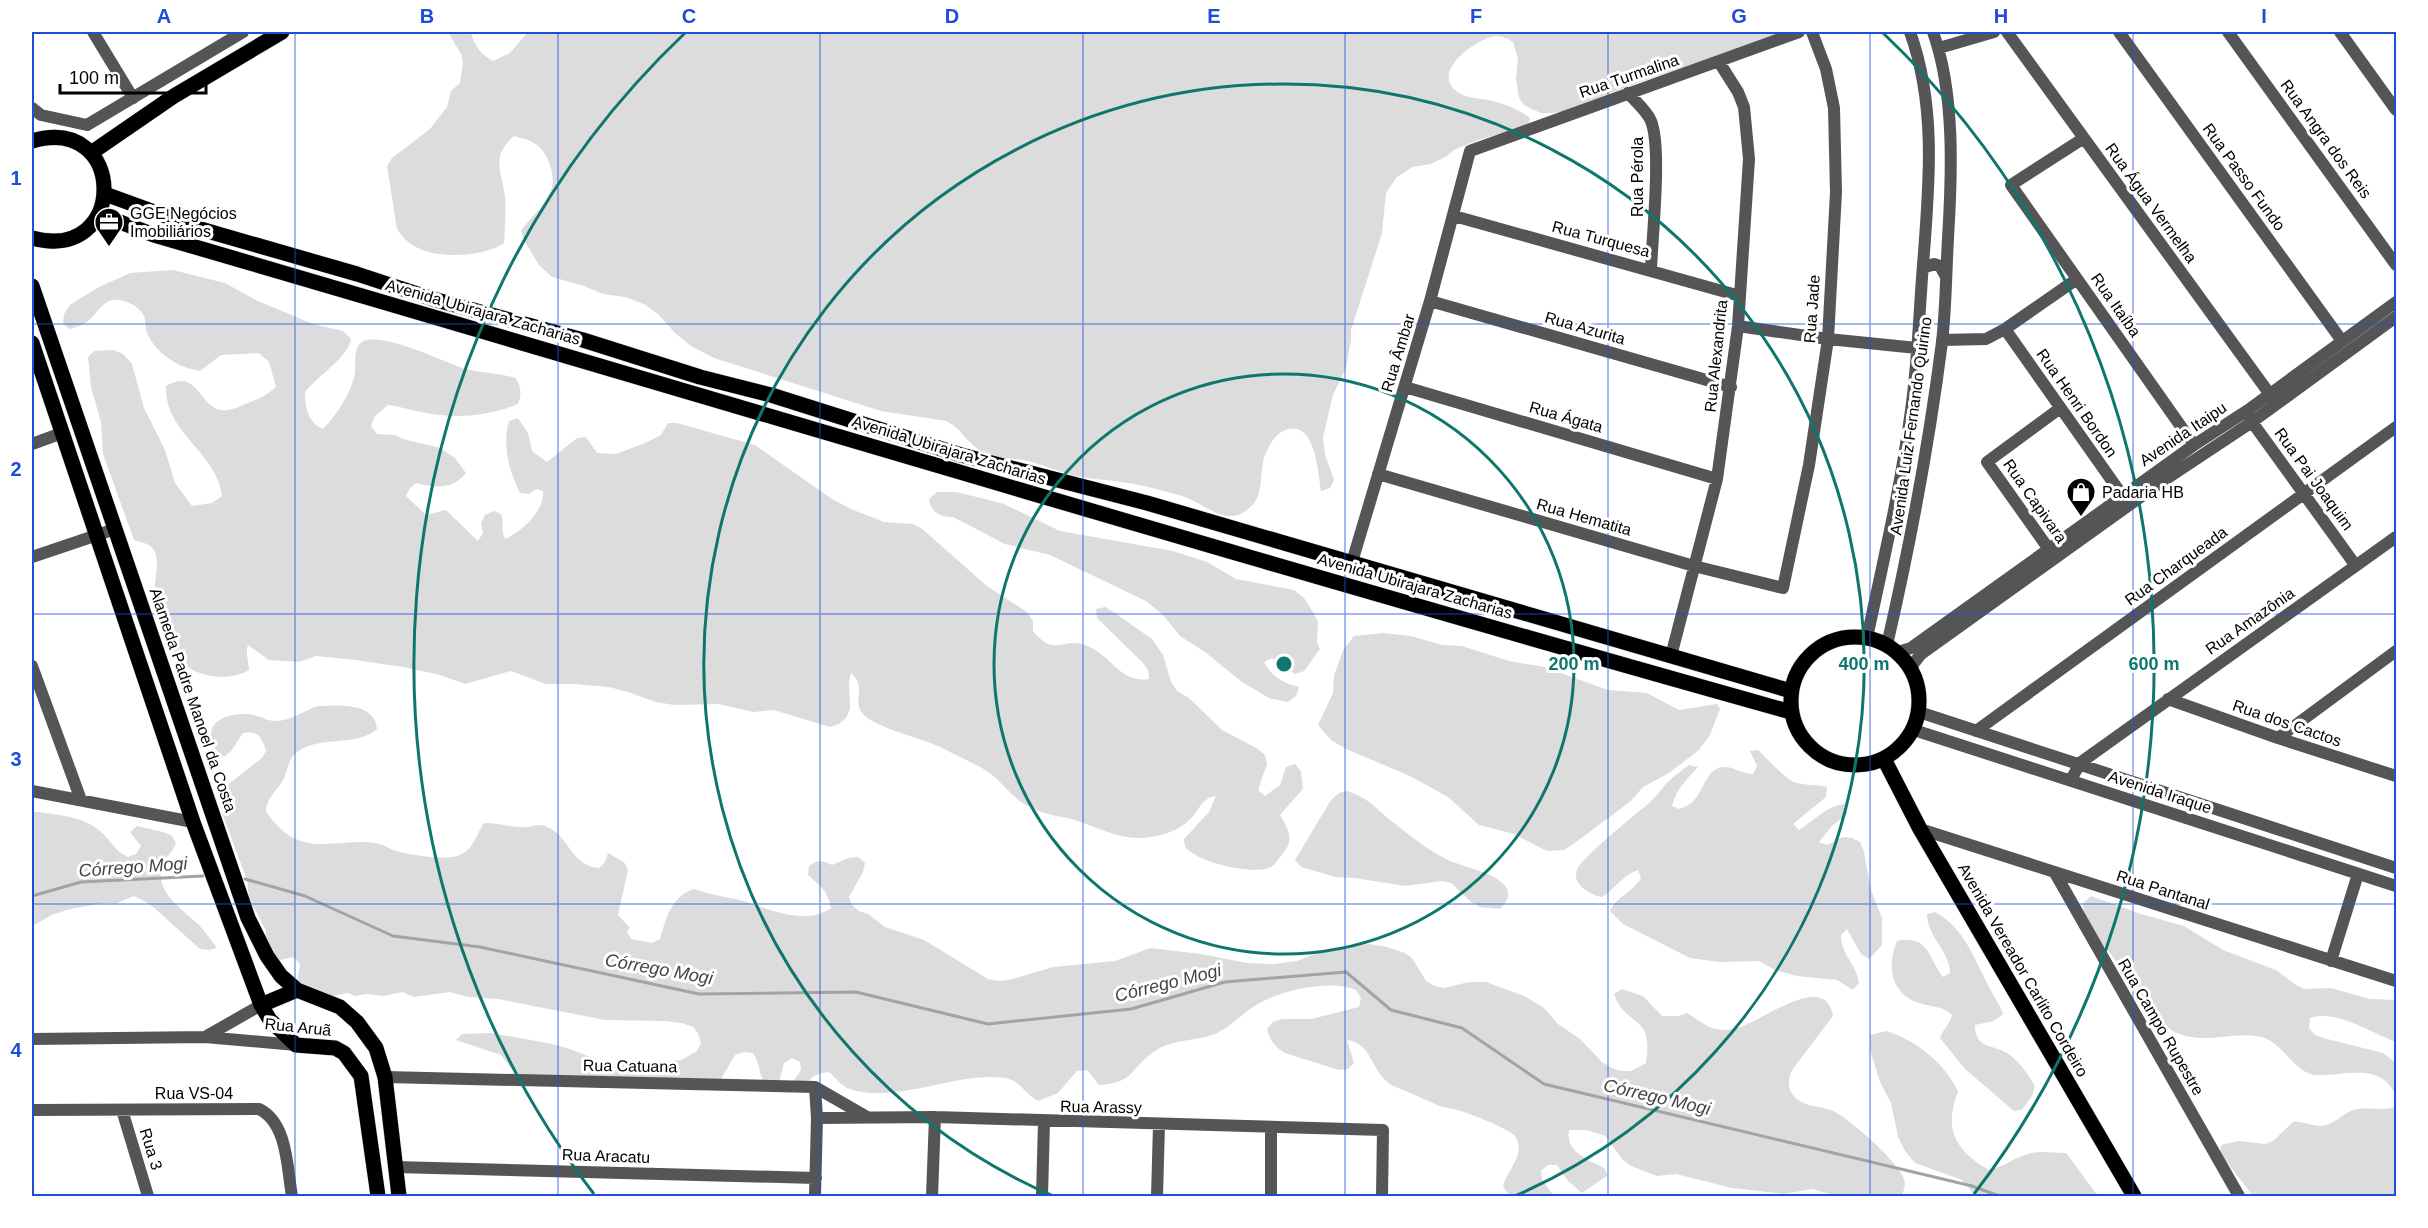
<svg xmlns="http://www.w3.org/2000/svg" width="2428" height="1228" font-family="Arial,sans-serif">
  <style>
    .green { fill: #dcdcdc }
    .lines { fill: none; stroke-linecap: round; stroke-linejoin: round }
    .stream { stroke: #a3a3a3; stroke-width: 3 }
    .major-casing { stroke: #dbdbdb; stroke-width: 16 }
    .minor { stroke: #555; stroke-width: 12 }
    .major { stroke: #000; stroke-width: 15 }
    .grid { fill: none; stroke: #1d4ed8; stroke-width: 1.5; stroke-opacity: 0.55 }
    .ring { fill: none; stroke: #0f766e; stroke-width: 3 }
    .labels { text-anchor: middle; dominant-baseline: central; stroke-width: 6; stroke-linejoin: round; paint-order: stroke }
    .street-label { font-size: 16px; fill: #000; stroke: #fff }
    .poi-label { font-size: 16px; fill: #000; stroke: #fff; text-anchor: start }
    .water-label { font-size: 18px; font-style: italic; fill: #444; stroke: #fff }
    .centre { fill: #0f766e; stroke: #fff; stroke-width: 3 }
    .ring-label { font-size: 18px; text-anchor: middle; font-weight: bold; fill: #0f766e; stroke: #fff; stroke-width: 6; stroke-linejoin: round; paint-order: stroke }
    .neatline { fill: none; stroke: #1d4ed8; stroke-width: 2 }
    .grid-label { font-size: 20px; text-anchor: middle; font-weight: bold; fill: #1d4ed8 }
  </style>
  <rect width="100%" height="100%" fill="#fff"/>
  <path class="green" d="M448 32H471C474 45 481 55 493 61L510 53 528 32H1782L1762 42 1640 82 1562 112 1551 113H1541L1532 109 1524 105 1519 98 1516 79 1518 59 1513 42C1508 39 1503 36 1496 36 1478 38 1435 68 1453 88 1462 98 1476 98 1488 100 1502 103 1519 109 1530 118L1528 126 1481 139 1454 150 1447 156 1431 164 1412 167 1396 178 1386 193 1382 233 1351 330V340L1346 368 1333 395 1323 437 1325 455 1334 480 1330 488 1321 491C1318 472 1315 419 1286 430 1274 434 1268 447 1264 458 1260 472 1263 489 1255 502 1250 508 1241 516 1233 516 1215 517 1199 501 1182 496 1167 492 1150 487 1134 484 1115 480 1095 480 1076 476 1059 472 1044 465 1028 461 1015 458 1000 459 988 454 967 447 964 429 946 421L881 411 714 358 691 346 675 333 659 315 644 304 625 297 603 294 584 286 552 277 539 265 525 242 521 231C540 205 564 194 547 158 540 143 530 140 514 136 491 156 501 171 505 196 506 211 505 228 504 243 485 257 438 259 418 248 409 244 402 237 397 229L387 166 392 158 430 129 447 107 451 91 460 83 463 62 461 54Z
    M173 270 225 283 258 301 313 324 343 331 351 339C348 358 317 376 305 392 305 407 308 423 323 429 337 414 351 394 355 373 356 366 354 353 358 346 370 324 447 364 466 369 482 373 499 373 516 378 521 388 522 394 518 404 486 417 454 419 421 412 410 410 399 406 388 405L375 416 371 426 377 434 395 435 403 439 440 448 455 458 466 473C452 490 436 488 416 483L410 488 406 496 426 515 446 510 478 541 483 533 481 523 485 515 494 511 501 514C504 523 501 531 505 539 522 531 545 511 543 491L536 489 529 494 520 493C509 471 502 445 509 421L518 418 528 433 532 451 547 462 577 438 586 437 597 453 616 454 645 443 661 435 668 423H677L755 445 832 499 851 509 884 522 913 524 921 528 987 586 1027 612 1033 621V631C1055 659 1064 635 1088 646 1111 656 1122 684 1149 679L1148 670 1142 662 1097 618 1096 609 1105 607 1112 611 1152 639 1163 655 1171 682 1177 691 1189 698 1222 730 1258 749 1265 755 1267 764 1258 790 1265 796 1280 785 1286 767 1295 764 1301 771 1303 789 1280 815C1288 828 1295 840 1283 853 1280 857 1275 865 1271 867 1253 876 1198 862 1186 848 1185 847 1184 841 1184 839L1209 812 1216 796C1200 798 1199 813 1187 822 1177 831 1163 835 1150 837 1124 842 1099 828 1075 820 1061 816 1045 815 1032 808 1013 800 1003 782 987 771 974 763 959 757 946 750 925 738 879 730 863 714 851 701 868 687 851 673L849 681 850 709 846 718 839 724 830 727 774 710 753 712 719 704 674 705 656 702 628 692 609 687 574 684H546L511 671 465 684 440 675 403 667 355 660 316 656 299 662 269 660 248 645C245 653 249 661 249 670 227 683 192 677 177 657 168 645 157 612 155 596 153 582 161 563 154 550 149 543 141 542 134 540L103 454 101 422 91 387 88 357 94 351 114 350 123 354 132 364 144 408 165 450 175 483 192 506 212 503 222 496C217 452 164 433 166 386 197 368 198 404 220 410 229 412 240 406 248 403 259 399 267 395 276 387L269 362 259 353 221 355 200 371C179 368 157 354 148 335 145 329 146 322 144 316 140 306 123 298 112 300 101 303 96 315 87 322 83 325 76 327 70 329L63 324 64 314 70 305 97 288 130 273Z
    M937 492H956L985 499 1004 504 1060 531 1173 551 1207 562 1236 579 1294 590 1304 598 1314 614 1318 622 1317 642 1320 649 1304 671 1295 674 1272 658 1264 662C1272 677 1283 683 1299 687L1296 696 1288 702 1269 698 1242 682 1205 652 1180 636 1163 615 1146 601 1050 555 1005 544 953 517C940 517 931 513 929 499Z
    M1383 633 1411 636 1442 645 1462 646 1509 661 1544 667 1608 690 1647 693 1679 710 1717 704 1720 709 1710 735 1699 750 1669 773 1643 787 1631 801 1572 845 1564 850 1547 851 1514 834 1479 825 1448 797 1410 776 1346 749 1331 740 1318 725 1333 693 1334 676 1343 650 1354 636Z
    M318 706C339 705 375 702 377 729 356 748 314 734 294 755 287 762 288 772 283 780 276 792 266 798 266 812 276 825 285 836 301 841 326 849 354 838 379 844 385 845 390 849 396 851 410 855 447 861 460 855 474 849 476 834 484 823 499 823 512 828 527 827 533 827 538 823 545 826 570 835 569 865 599 868L605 862 608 853 624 862 628 870 618 915 630 928 627 931 631 939 652 943 660 939C666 919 671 896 694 889 709 894 724 897 740 900 767 908 804 927 831 908 828 891 820 886 808 875L809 866C817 860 823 860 832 865L848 858 858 857 865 863 863 872 849 897 852 905 859 911 868 914 885 927 924 940 988 979 998 981 1009 980 1053 967 1115 961 1150 948 1201 954 1247 963 1275 964 1297 961 1331 948 1369 944 1387 947 1405 953 1412 958 1426 981 1435 986 1444 988 1469 982H1486L1524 996 1543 1007 1558 1024 1580 1039 1602 1062 1612 1068 1621 1071H1631L1646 1063C1654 1012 1626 1029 1614 994L1622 989 1643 996 1662 1016H1679L1687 1013C1703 1023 1712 1033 1734 1029 1758 1025 1825 968 1833 1016L1792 1070C1788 1080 1787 1088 1794 1096 1804 1108 1820 1105 1833 1111 1849 1118 1904 1166 1905 1183 1905 1188 1903 1193 1901 1196H1837L1812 1189 1784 1194 1732 1188 1676 1174 1657 1176 1631 1166 1623 1160 1605 1136 1587 1130H1569C1565 1152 1588 1159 1604 1168L1608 1175 1582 1193 1568 1181 1557 1165H1548L1541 1171 1542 1180 1554 1196H1510L1503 1187C1506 1170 1527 1156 1515 1136 1511 1130 1467 1112 1457 1110 1450 1108 1442 1108 1435 1104 1422 1098 1411 1093 1398 1088 1369 1077 1376 1044 1347 1040L1354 1063 1348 1069 1339 1070 1285 1053C1275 1047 1270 1041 1267 1029L1273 1022 1282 1019H1311L1359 1007 1361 998 1356 990C1330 979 1282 990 1258 1004 1243 1012 1232 1026 1217 1033 1197 1042 1174 1038 1155 1051 1130 1067 1136 1083 1099 1085L1087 1070 1077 1071 1058 1093 1038 1101C1026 1095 1020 1080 1005 1078 957 1071 894 1105 850 1089 841 1086 836 1078 829 1072 819 1073 812 1075 807 1084L792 1083 801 1070 800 1062 792 1058 784 1063 779 1082 765 1085C759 1074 760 1064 753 1053L744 1052 735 1055 720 1081 517 1076 501 1055 456 1040 462 1034 491 1033 547 1043 567 1048 601 1061 622 1065 681 1060 697 1051 701 1043 698 1033 693 1027 682 1023 664 1021 605 1020 498 999 468 997 450 992 414 997 403 992 384 996 365 994 356 996 347 993 329 997 303 988 297 981 300 964 293 957 276 961 265 939 266 931 262 923 249 898 247 880 222 813V795L225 787 262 758 266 751C262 737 257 730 243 733L231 751 224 757C216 751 210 745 211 734 212 715 242 711 257 716 263 717 268 721 274 721 289 722 305 710 318 706Z
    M1758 750C1768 759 1784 778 1794 782 1805 786 1816 784 1827 787L1826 797 1793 824 1799 830C1814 821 1827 805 1846 804L1847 814 1831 827 1819 842 1827 845 1843 837 1852 838 1860 842 1864 852 1871 890 1882 918V945L1869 959 1861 954 1847 929 1841 935C1840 953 1857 965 1859 983L1853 990 1837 980 1797 976 1775 970 1759 961 1719 962 1690 958 1623 924 1610 911C1616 897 1633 892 1641 878L1638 870C1624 874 1615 889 1602 897 1591 895 1571 884 1577 870 1581 858 1636 814 1649 803 1656 797 1661 789 1668 782 1674 776 1682 770 1689 765L1698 767C1687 779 1676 789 1672 806L1679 809C1685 807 1691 804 1695 799 1704 789 1708 765 1726 767 1736 768 1743 774 1753 774L1757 766 1750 751Z
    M1347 791C1370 799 1372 805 1389 819 1407 833 1426 849 1446 859 1461 867 1500 873 1507 889 1511 897 1505 904 1500 909L1480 907 1471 902 1451 883 1442 881 1405 886 1355 878 1336 877 1301 867 1295 860 1331 800 1339 793Z
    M32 811C54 815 82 815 100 831 111 840 114 851 128 857L136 854 141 846 130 832 137 826 163 832 171 835 176 843C173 852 164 858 162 866 154 893 185 911 200 926 206 933 212 941 217 948L209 950 200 949 151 905 134 896 115 904 105 903 70 909 52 915 32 926Z
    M2091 896 2141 914 2184 926 2223 950 2276 970 2296 985 2304 989 2331 988 2370 999 2396 1000V1042C2371 1033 2337 1009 2310 1018L2309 1028 2315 1035 2323 1038 2383 1053 2396 1063V1097C2383 1061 2345 1076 2317 1075 2296 1075 2282 1042 2262 1037 2230 1030 2204 1047 2173 1031 2144 1015 2132 982 2113 957 2101 941 2083 924 2083 903Z
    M1935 912C1970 930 1979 975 2000 1006L2003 1014 1994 1021 1975 1025C1975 1049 1992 1044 2007 1053 2019 1061 2028 1074 2035 1086L2032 1096 2022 1110 2014 1111 1965 1069 1940 1038C1943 1029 1950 1024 1952 1015 1942 1005 1928 1007 1916 1002 1890 992 1887 964 1897 941 1928 934 1928 957 1943 977L1950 973C1950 951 1927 937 1927 914Z
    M1886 1031C1916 1040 1946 1064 1958 1092 1943 1129 1956 1151 1989 1170 2004 1167 2013 1158 2028 1154 2039 1150 2054 1153 2066 1153L2098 1196H1973V1193L1962 1180 1915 1163 1905 1151 1898 1137 1891 1103 1880 1082 1870 1050V1035Z
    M2396 1100 2395 1196H2253L2220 1153 2221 1145 2239 1141 2265 1144 2273 1141 2293 1122C2303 1121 2311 1126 2321 1126 2334 1125 2341 1115 2351 1111 2365 1105 2381 1112 2394 1107Z"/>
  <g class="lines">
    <path class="stream" d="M245 879 305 896 393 936 480 947 699 994 856 992 988 1024 1131 1009 1225 982 1346 972 1391 1010 1462 1028 1544 1084 1972 1186 1999 1196
      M32 896 81 882 203 876"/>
    <g class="major-casing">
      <path id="major" d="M32 141C127 113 129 264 32 238
        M91 153 174 96 282 32
        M105 194 204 230 357 274 433 299 583 340 700 377 771 395 961 455 1147 503 1791 691
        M99 214 154 235C700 394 1244 559 1791 712
        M32 286 248 918 267 956 281 976 297 990 340 1007 357 1022 376 1048 385 1077 399 1196
        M32 343 193 822 261 1005 270 1020 296 1045 335 1048 344 1053 361 1076 378 1196
        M1791 701a64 64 0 1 1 128 0a64 64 0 1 1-128 0Z
        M1884 759 1920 829 2134 1196
        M261 1005 297 990"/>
    </g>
    <path class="minor" d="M93 32 133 98
      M2007 32 2274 400
      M2119 32 2342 341
      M2228 32 2396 265
      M2340 32 2396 110
      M1939 48 1994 32
      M1628 93C1635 101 1647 111 1651 121 1662 148 1652 237 1651 270
      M32 108 41 115 87 125 243 32
      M2084 138 2011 185 2194 445
      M1454 216 1740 296
      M1923 268 1934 264 1940 266 1946 277
      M1430 301 1731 387
      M1738 326 1828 339 1917 348
      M2005 329 2127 502
      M1942 340 1986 339 2005 329 2077 279
      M1405 387 1717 479
      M2249 414 2252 422 2356 566
      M32 444 62 433
      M1378 474 1694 566 1783 588 1809 465 1828 339 1836 192 1834 108 1826 69 1812 32
      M2053 555 1987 462 2059 409
      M32 557 115 529
      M1352 562 1430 301 1470 151 1799 32
      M1867 638C1883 562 1901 487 1911 410 1918 362 1919 313 1923 265 1929 187 1937 107 1910 32
      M1887 645C1910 545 1929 444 1942 342 1946 308 1946 273 1948 238 1952 174 1955 93 1933 32
      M1898 652 1911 648 2194 445 2248 410 2396 302
      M1671 656 1717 479 1738 326 1749 159 1744 107 1738 92 1719 62
      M32 666 81 800
      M1910 668 1921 654 2160 483 2252 422 2396 317
      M2168 699 2278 738 2396 776
      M1919 712 2396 868
      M1914 730 2396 886
      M1976 731 2396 427
      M2278 738 2396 651
      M2071 780 2080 763 2396 537
      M32 791 193 822
      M1920 829 2396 981
      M2055 873 2239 1196
      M2331 961 2358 874
      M205 1037 296 1045
      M32 1039 205 1037 261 1005
      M385 1077 815 1087 867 1117
      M815 1087 817 1118 815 1196
      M32 1110 259 1109C288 1123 287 1169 292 1196
      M122 1110 148 1196
      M817 1118 935 1117 1383 1130 1382 1196
      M395 1167 816 1178
      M932 1196 935 1117
      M1042 1196 1044 1122
      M1157 1196 1159 1125
      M1271 1196V1127"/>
    <use href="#major" class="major"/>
  </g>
  <path class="grid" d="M295 32V1196M558 32V1196M820 32V1196M1083 32V1196M1345 32V1196M1608 32V1196M1870 32V1196M2133 32V1196M32 324H2396M32 614H2396M32 904H2396"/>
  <g class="ring">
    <circle cx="1284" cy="664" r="290"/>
    <path d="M1053 1196A580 580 0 1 1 1515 1196"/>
    <path d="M594 1194A870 870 0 0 1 685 33M1883 33A870 870 0 0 1 1974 1194"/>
  </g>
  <defs>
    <g id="office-pin" transform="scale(1.5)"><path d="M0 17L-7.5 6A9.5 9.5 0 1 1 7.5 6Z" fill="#000" stroke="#fff"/><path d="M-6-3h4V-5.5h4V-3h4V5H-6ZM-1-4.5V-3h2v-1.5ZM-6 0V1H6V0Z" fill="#fff"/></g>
    <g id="shop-pin" transform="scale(1.5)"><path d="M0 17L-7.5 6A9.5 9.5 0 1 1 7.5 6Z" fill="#000" stroke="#fff"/><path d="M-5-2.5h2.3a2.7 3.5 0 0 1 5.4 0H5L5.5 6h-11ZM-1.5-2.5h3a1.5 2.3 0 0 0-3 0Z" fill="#fff"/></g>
  </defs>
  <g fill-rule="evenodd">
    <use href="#office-pin" x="109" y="222"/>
    <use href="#shop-pin" x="2081" y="492"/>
  </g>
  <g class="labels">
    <g class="street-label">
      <text transform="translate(1629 76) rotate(-19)">Rua Turmalina</text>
      <text transform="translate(2326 139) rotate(54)">Rua Angra dos Reis</text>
      <text transform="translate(1637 177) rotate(-90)">Rua Pérola</text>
      <text transform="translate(2244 177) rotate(54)">Rua Passo Fundo</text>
      <text transform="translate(2151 203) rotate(54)">Rua Água Vermelha</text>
      <text transform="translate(1601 239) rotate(15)">Rua Turquesa</text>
      <text transform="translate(2116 305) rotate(55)">Rua Itaíba</text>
      <text transform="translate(1812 309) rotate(-86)">Rua Jade</text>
      <text transform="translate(483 312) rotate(16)">Avenida Ubirajara Zacharias</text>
      <text transform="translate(1585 328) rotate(16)">Rua Azurita</text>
      <text transform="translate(1398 353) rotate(-73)">Rua Âmbar</text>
      <text transform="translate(1716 356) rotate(-84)">Rua Alexandrita</text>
      <text transform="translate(2077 403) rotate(55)">Rua Henri Bordon</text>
      <text transform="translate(1566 417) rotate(16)">Rua Ágata</text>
      <text transform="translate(1911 426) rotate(-82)">Avenida Luiz Fernando Quirino</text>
      <text transform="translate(2183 434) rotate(-34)">Avenida Itaipu</text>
      <text transform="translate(949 450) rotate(17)">Avenida Ubirajara Zacharias</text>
      <text transform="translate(2314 479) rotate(54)">Rua Pai Joaquim</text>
      <text transform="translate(2035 501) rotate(55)">Rua Capivara</text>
      <text transform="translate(1584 517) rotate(16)">Rua Hematita</text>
      <text transform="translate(2176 566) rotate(-36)">Rua Charqueada</text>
      <text transform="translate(1415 586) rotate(16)">Avenida Ubirajara Zacharias</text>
      <text transform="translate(2250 621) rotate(-35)">Rua Amazônia</text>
      <text transform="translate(193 700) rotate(71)">Alameda Padre Manoel da Costa</text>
      <text transform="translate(2287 723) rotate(19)">Rua dos Cactos</text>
      <text transform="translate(2160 792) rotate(18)">Avenida Iraque</text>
      <text transform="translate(2163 890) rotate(18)">Rua Pantanal</text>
      <text transform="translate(2023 970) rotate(60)">Avenida Vereador Carlito Cordeiro</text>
      <text transform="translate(298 1027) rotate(6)">Rua Aruã</text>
      <text transform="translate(2161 1027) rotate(60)">Rua Campo Rupestre</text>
      <text transform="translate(630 1066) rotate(1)">Rua Catuana</text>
      <text x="194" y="1093">Rua VS-04</text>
      <text transform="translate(1101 1107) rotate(1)">Rua Arassy</text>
      <text transform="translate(151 1149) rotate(73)">Rua 3</text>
      <text transform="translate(606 1156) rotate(2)">Rua Aracatu</text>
    </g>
    <g class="poi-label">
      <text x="130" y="213">GGE Negócios<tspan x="130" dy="18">Imobiliários</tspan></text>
      <text x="2102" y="492">Padaria HB</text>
    </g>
    <g class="water-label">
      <text transform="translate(133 867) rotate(-4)">Córrego Mogi</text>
      <text transform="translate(659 969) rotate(10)">Córrego Mogi</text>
      <text transform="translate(1168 983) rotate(-14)">Córrego Mogi</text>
      <text transform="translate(1657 1097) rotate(13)">Córrego Mogi</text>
    </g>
  </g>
  <circle cx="1284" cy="664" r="9" class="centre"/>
  <g class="ring-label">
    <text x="1574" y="670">200 m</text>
    <text x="1864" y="670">400 m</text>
    <text x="2154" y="670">600 m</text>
  </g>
  <rect width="2428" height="1228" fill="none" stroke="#ffffff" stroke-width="66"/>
  <path d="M60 84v9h146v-9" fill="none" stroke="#000000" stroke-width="3"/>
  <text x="69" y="84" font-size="18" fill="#000000" stroke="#ffffff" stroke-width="4.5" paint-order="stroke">100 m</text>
  <rect x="33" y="33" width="2362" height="1162" class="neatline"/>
  <g class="grid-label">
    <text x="164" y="23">A</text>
    <text x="427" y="23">B</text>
    <text x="689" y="23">C</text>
    <text x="952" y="23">D</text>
    <text x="1214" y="23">E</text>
    <text x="1476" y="23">F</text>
    <text x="1739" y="23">G</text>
    <text x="2001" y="23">H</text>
    <text x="2264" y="23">I</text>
    <text x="16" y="185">1</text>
    <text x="16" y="476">2</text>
    <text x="16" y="766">3</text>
    <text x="16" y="1057">4</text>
  </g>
</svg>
